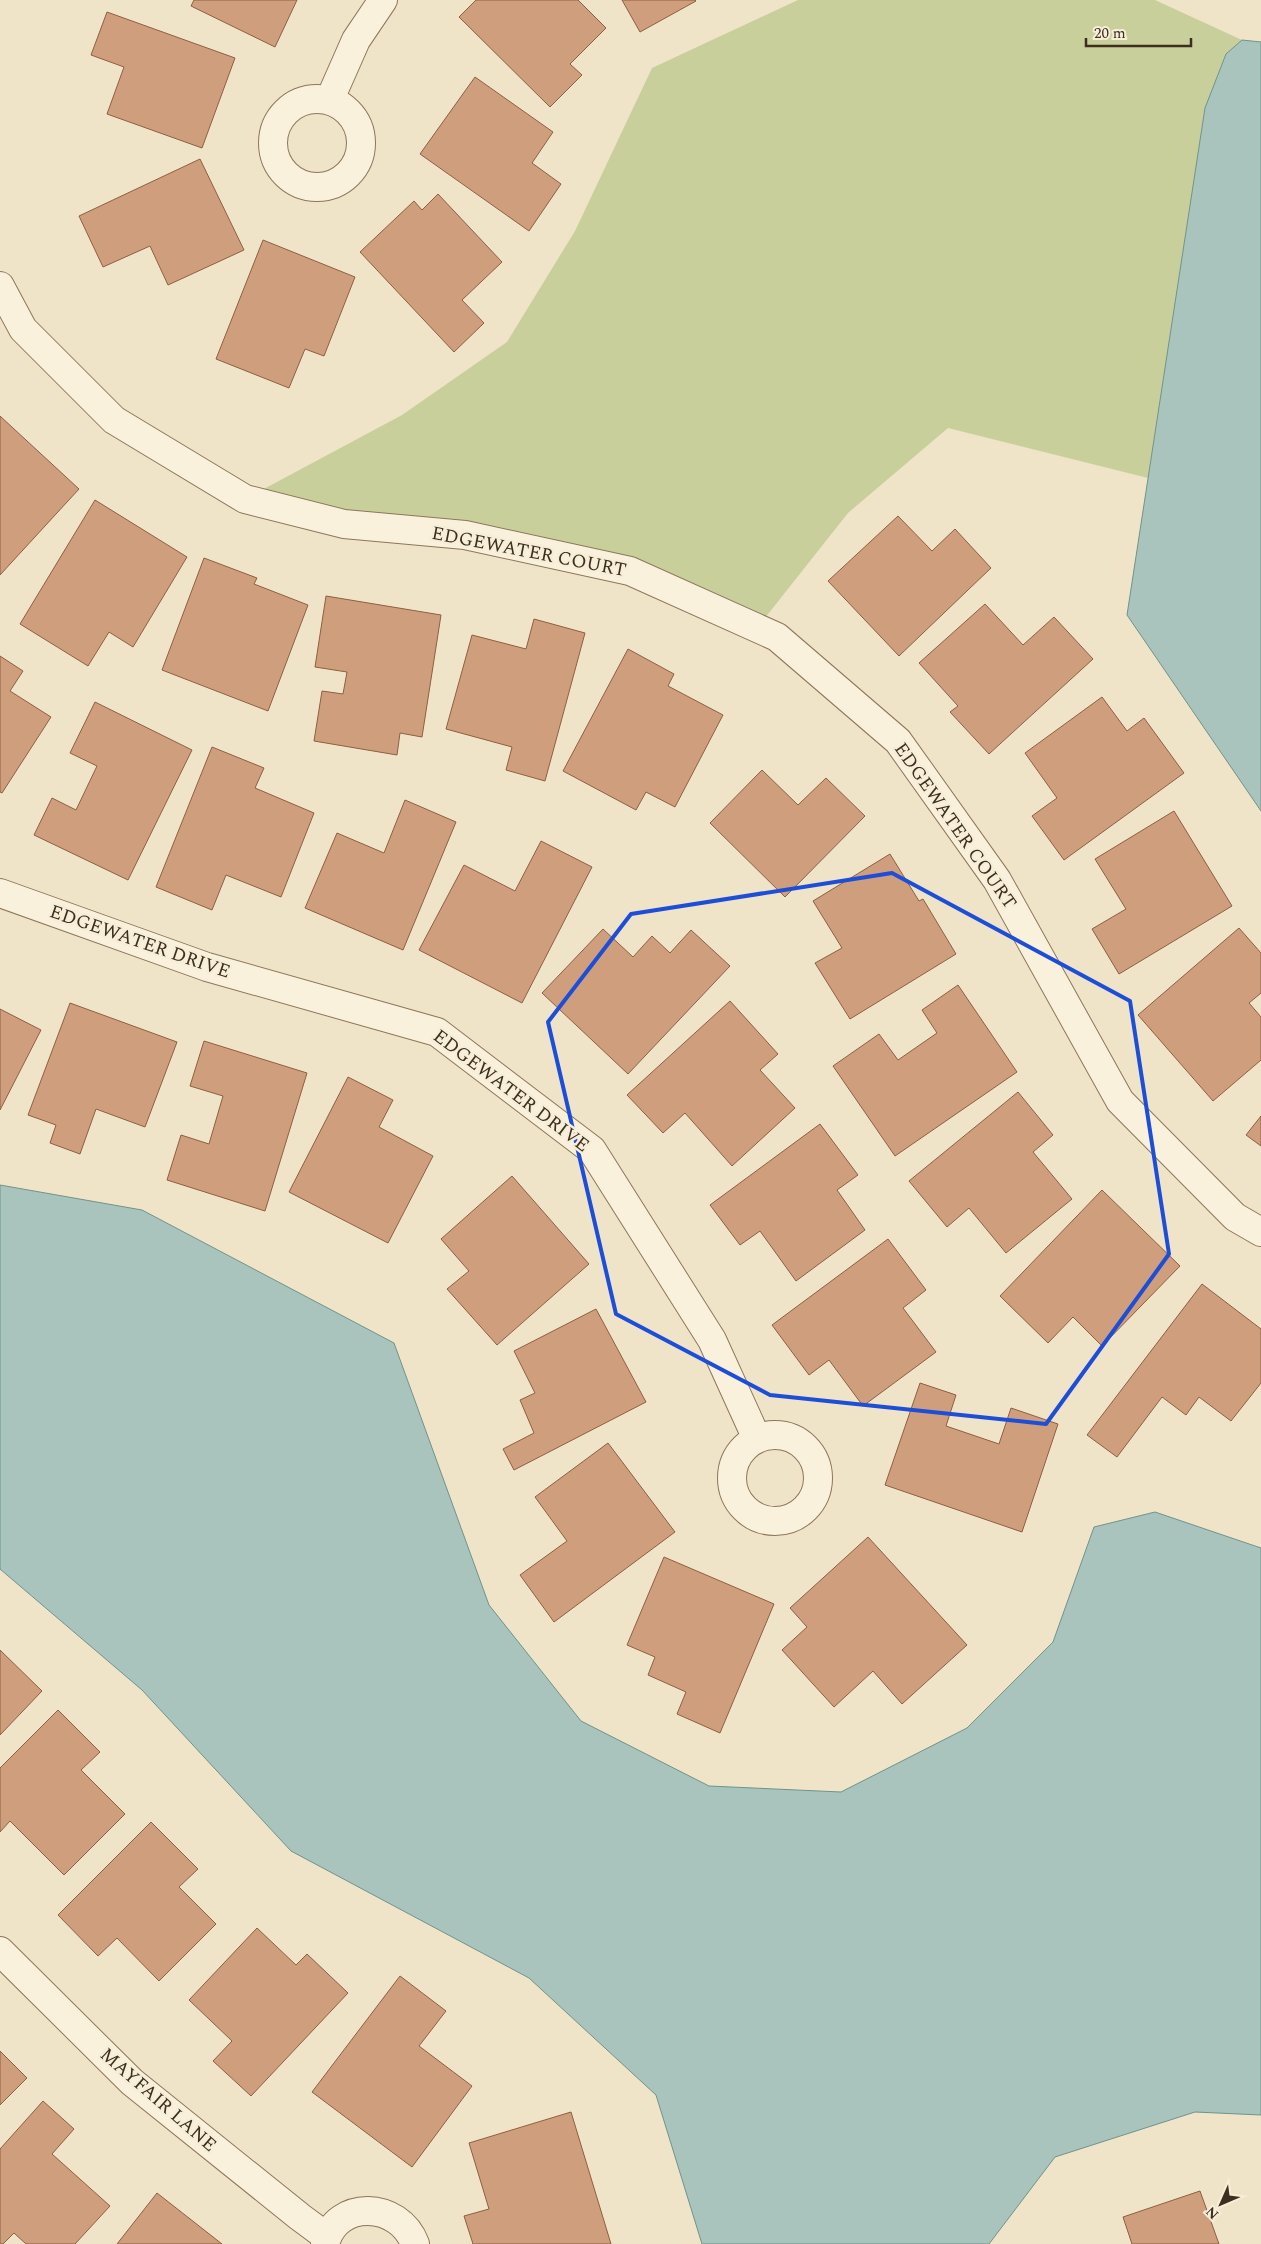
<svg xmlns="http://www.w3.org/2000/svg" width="1261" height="2244" font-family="Spectral,serif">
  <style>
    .green { fill: #c9cf9b }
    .water { fill: #a9c4bc; stroke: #6f938a }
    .building { fill: #cf9f7d; stroke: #8d5f41 }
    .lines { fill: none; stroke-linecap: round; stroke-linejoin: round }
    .street-casing { stroke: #8d765c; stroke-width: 30 }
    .street { stroke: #faf1dc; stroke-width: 28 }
    .marked { fill: none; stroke: #1d4ed8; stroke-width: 4; stroke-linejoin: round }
    .labels { text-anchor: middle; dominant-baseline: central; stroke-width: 5; stroke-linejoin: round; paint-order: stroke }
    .street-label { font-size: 19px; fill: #3d2e20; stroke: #f7eed8 }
  </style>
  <rect width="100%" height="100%" fill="#f0e4c8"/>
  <path class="green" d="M798 0H1155L1242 40 1226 54 1205 108 1148 478 948 428 848 513 757 628 630 571 245 499 402 415 507 342 575 231 652 68Z"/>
  <path class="water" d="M1242 40 1261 42V811L1127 615 1205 108 1226 54Z
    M0 1185 142 1210 394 1343 489 1605 581 1721 709 1786 841 1792 967 1728 1053 1642 1094 1527 1155 1512 1261 1548V2115L1195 2112 1055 2157 989 2244H702L656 2095 529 1978 291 1851 142 1690 0 1569Z"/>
  <path class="building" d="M194 0H297L275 47 191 6Z
    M476 0H578L606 28 570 64 582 75 550 107 459 17Z
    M622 0H695L696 1 640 32Z
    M107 12 235 58 202 148 107 114 124 67 91 55Z
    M475 77 553 132 532 163 561 184 529 231 420 154Z
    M200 159 244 250 168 285 150 246 103 267 79 216Z
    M438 194 502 262 462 300 484 323 454 352 360 252 414 201 422 210Z
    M263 240 355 277 324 356 305 349 289 388 216 359Z
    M0 416 79 489 0 575Z
    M95 500 187 557 133 647 109 632 88 666 20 624Z
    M898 516 932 551 955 529 991 568 899 656 828 581Z
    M204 558 257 578 254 584 308 605 268 711 162 670Z
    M326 596 441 615 422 737 400 733 397 755 314 741 322 691 343 694 347 672 315 667Z
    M985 604 1023 645 1054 617 1093 659 989 754 950 712 958 706 919 663Z
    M534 619 585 633 545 781 506 770 512 747 446 729 472 635 526 649Z
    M628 649 674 674 668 686 723 715 675 807 646 792 636 810 563 771Z
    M0 656 23 671 10 691 51 717 2 793 0 792Z
    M1102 697 1127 731 1144 718 1184 773 1064 860 1032 816 1057 798 1025 753Z
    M95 702 192 750 128 880 34 835 52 798 76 810 97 766 70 753Z
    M212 747 264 768 255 788 314 813 281 897 226 875 212 910 156 887Z
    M762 770 798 805 826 778 865 816 785 897 710 823Z
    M405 800 456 822 403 950 305 908 337 833 384 853Z
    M1174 811 1232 906 1119 974 1092 929 1126 909 1095 859Z
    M541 841 592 867 522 1003 419 950 464 865 515 891Z
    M890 854 919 901 923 899 956 954 850 1019 815 963 842 948 813 901Z
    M1239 928 1261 953V993L1249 1003 1261 1017V1060L1213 1101 1138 1015Z
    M603 929 633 957 652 936 670 953 691 930 730 966 628 1074 542 993Z
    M958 985 1017 1072 895 1156 833 1066 879 1034 898 1060 937 1033 922 1010Z
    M730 1001 778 1054 760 1070 795 1108 732 1166 685 1113 663 1133 627 1095Z
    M70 1003 177 1042 145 1127 96 1109 80 1154 50 1143 56 1125 28 1115Z
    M0 1009 41 1030 0 1110Z
    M204 1041 307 1073 265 1211 167 1180 181 1135 209 1144 223 1096 190 1086Z
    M348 1077 393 1100 379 1127 433 1156 388 1243 289 1192Z
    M1018 1092 1053 1135 1033 1152 1072 1199 1006 1253 969 1208 947 1227 909 1181Z
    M1261 1116V1146L1246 1135Z
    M820 1124 858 1175 837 1190 865 1230 796 1281 760 1231 740 1245 710 1205Z
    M512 1176 589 1264 497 1345 447 1289 469 1271 441 1239Z
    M1102 1190 1180 1266 1102 1346 1073 1317 1048 1343 1000 1296Z
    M888 1239 926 1290 903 1308 936 1352 863 1406 829 1360 809 1375 772 1325Z
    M1202 1284 1261 1329V1383L1231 1421 1199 1397 1186 1415 1162 1397 1117 1457 1087 1435Z
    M596 1309 646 1402 514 1470 503 1449 534 1433 520 1400 535 1393 514 1351Z
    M920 1383 956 1395 946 1426 999 1444 1011 1408 1058 1424 1022 1532 885 1485Z
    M608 1443 675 1532 554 1622 520 1575 567 1541 535 1497Z
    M868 1537 967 1645 902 1704 873 1671 834 1707 782 1650 807 1627 790 1608Z
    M664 1557 774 1604 720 1733 677 1714 686 1692 648 1675 655 1657 627 1645Z
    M0 1650 42 1691 0 1735Z
    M58 1710 100 1752 81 1770 125 1814 64 1875 10 1821 0 1832V1768Z
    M151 1822 198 1869 179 1887 216 1924 159 1981 117 1938 98 1956 58 1915Z
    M257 1928 296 1965 307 1954 348 1993 251 2096 213 2061 232 2041 189 2000Z
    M400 1976 446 2011 419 2046 472 2086 412 2167 312 2092Z
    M0 2051 27 2078 0 2105Z
    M43 2101 74 2129 52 2154 110 2206 75 2244H26L14 2233 3 2244H0V2149Z
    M571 2112 611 2244H473L464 2216 489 2209 469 2143Z
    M1200 2191 1219 2244H1132L1123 2217Z
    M157 2193 222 2244H117Z"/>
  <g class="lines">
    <g class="street-casing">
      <path id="street" d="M273 143a44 44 0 1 1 88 0a44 44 0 1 1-88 0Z
        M330 99 356 40 383 0
        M0 286 23 329 114 420 245 499 344 524 465 535 630 571 777 637 898 741 997 880 1120 1101 1235 1217 1261 1232
        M0 893 207 967 437 1032 592 1150 712 1340 757 1439
        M732 1478a43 43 0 1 1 86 0a43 43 0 1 1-86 0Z
        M0 1951 132 2082 300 2217 327 2237
        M325 2244C336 2199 399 2201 415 2244"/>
    </g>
    <use href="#street" class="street"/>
  </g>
  <path class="marked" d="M892 873 1130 1001 1169 1254 1046 1424 770 1395 616 1314 548 1022 631 914Z"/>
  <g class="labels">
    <g class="street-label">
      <text transform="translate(529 552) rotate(11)">EDGEWATER COURT</text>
      <text transform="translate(955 826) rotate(55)">EDGEWATER COURT</text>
      <text transform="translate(140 942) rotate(19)">EDGEWATER DRIVE</text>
      <text transform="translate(511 1091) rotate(37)">EDGEWATER DRIVE</text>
      <text transform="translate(158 2100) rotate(41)">MAYFAIR LANE</text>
    </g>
  </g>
  <g transform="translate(1221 2204) rotate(225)" stroke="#f7eed8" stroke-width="4" paint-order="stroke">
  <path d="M0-4L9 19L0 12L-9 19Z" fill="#3d2e20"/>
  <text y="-8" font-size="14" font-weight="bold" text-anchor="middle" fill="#3d2e20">N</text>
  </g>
  <path d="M1086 38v8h105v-8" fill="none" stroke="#3d2e20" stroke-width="2.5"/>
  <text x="1094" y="38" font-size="15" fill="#3d2e20" stroke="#f7eed8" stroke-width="4" paint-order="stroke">20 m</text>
</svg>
